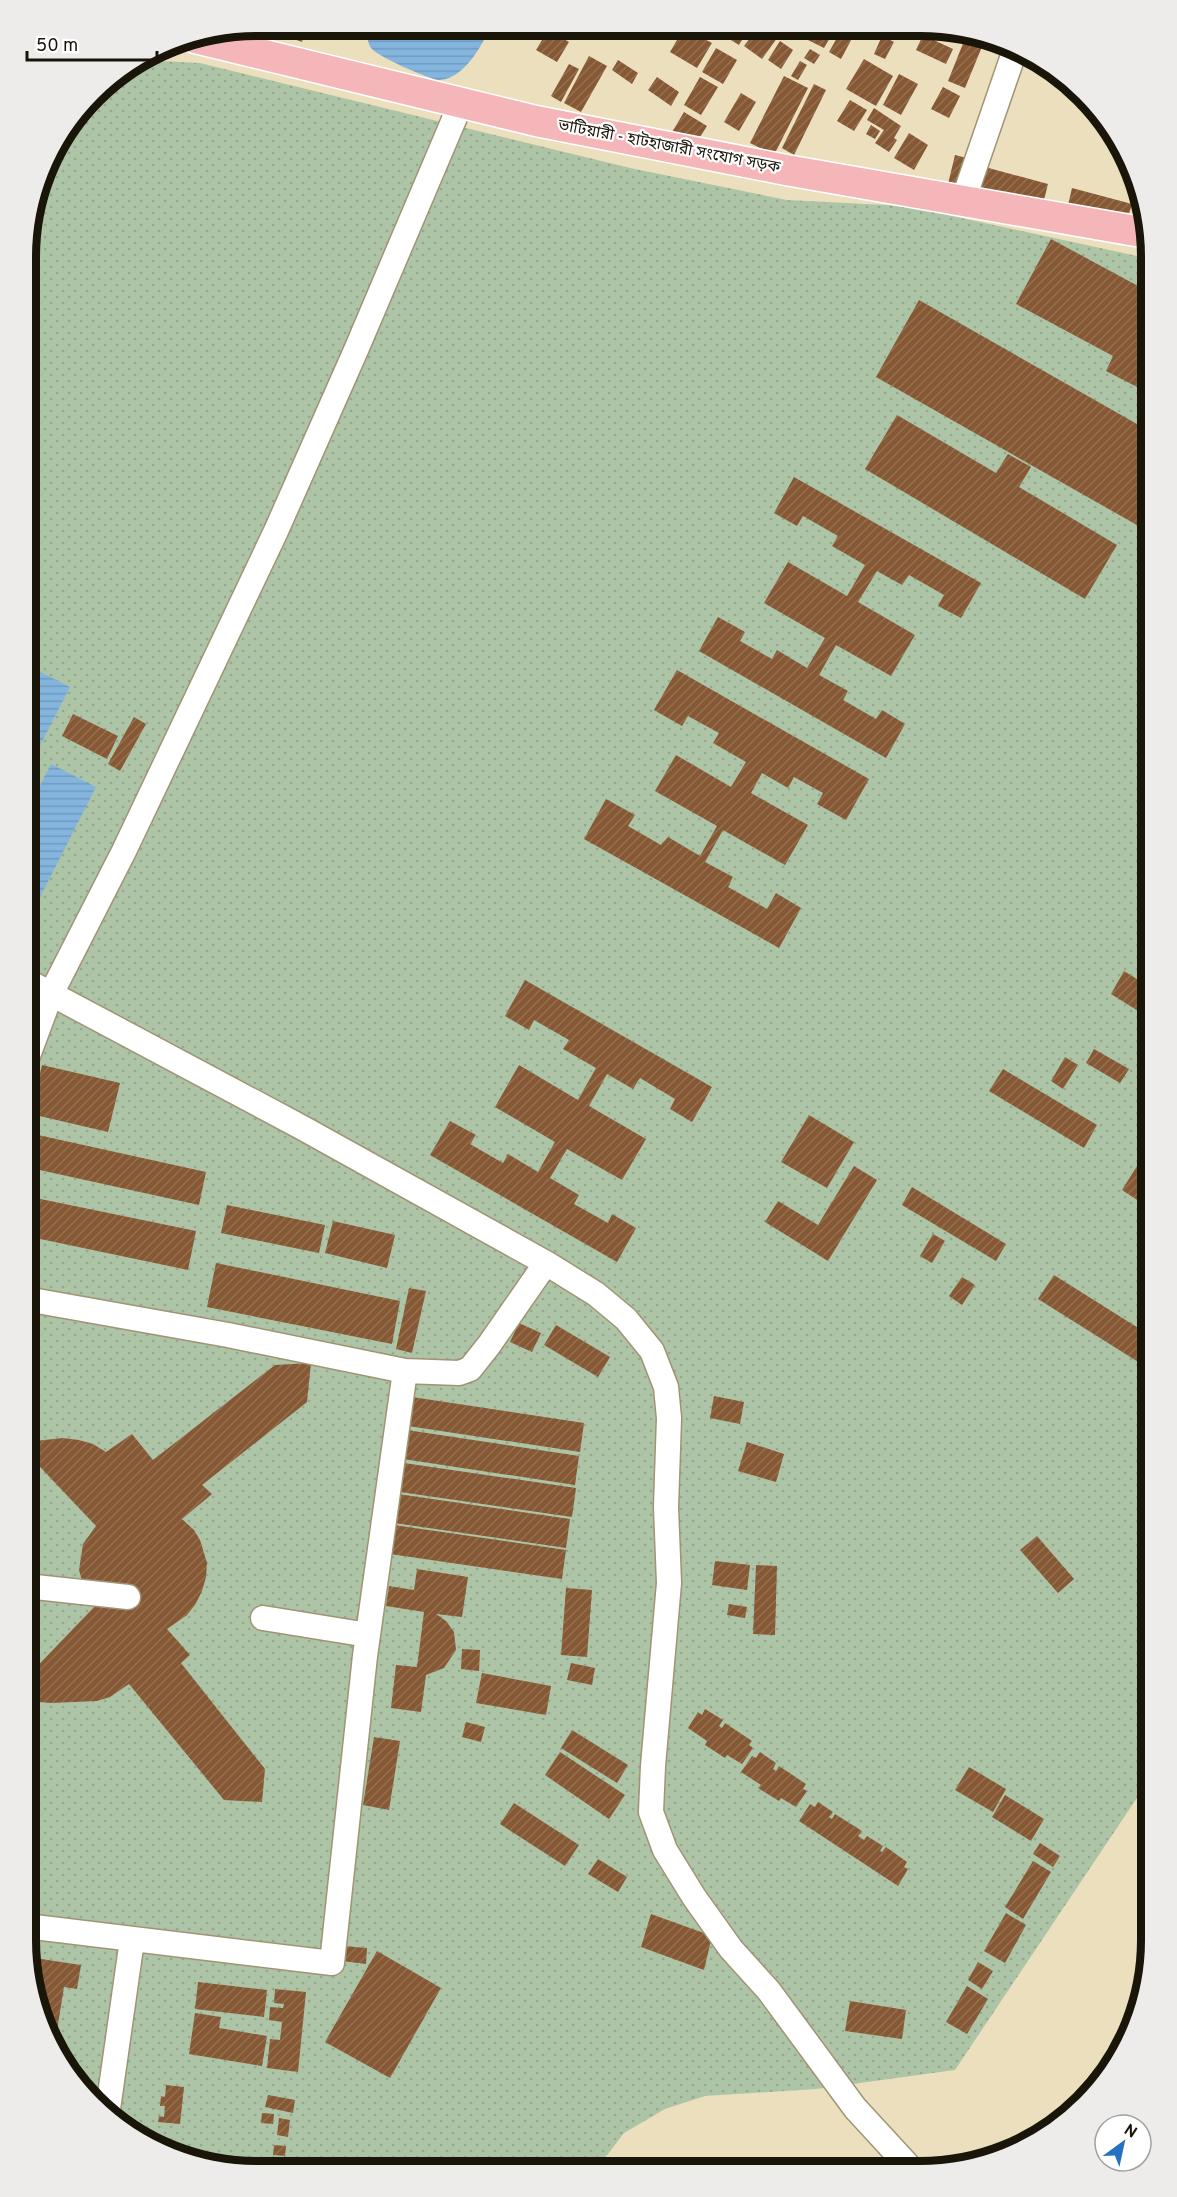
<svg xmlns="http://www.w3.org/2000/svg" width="1177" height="2197" font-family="Overpass,'Noto Sans Bengali',sans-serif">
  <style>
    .park { fill: url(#park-dots) }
    .water { fill: url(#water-rules) }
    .building { fill: url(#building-hatch) }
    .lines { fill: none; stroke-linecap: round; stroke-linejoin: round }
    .minor-casing { stroke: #a09475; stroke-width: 27 }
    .major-casing { stroke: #fff; stroke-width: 33 }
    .minor { stroke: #fff; stroke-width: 24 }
    .major { stroke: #f4b6b8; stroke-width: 30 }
    .labels { text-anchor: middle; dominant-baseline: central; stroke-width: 4.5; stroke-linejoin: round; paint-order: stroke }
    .street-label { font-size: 16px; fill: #191509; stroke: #fff }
    .rim { fill: none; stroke: #191509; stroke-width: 8 }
  </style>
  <defs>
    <pattern id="park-dots" width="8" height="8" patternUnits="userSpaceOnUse" patternTransform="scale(1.5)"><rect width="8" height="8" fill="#adc5a6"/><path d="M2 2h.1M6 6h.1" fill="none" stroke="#94a88e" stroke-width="1.8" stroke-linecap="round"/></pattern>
    <pattern id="water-rules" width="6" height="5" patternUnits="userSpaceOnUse" patternTransform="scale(1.5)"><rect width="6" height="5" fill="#84b5de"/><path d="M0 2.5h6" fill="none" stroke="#719bbd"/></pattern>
    <pattern id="building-hatch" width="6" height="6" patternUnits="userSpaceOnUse" patternTransform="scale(1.5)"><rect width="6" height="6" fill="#865834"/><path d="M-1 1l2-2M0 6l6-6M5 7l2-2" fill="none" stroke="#937054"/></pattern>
  </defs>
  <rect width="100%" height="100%" fill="#ebdfbd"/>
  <path class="park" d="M141 60 200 63 630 168 787 200 906 206 1151 259V1777L955 2070 816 2089 705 2096 665 2109 624 2133 595 2171 226 2169 155 2148 105 2114 65 2069 38 2015 26 1940 27 227 50 154 104 83Z"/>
  <path class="water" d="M370 26 491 27C482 44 470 68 451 77 448 79 441 80 438 80 427 78 378 57 371 48 366 41 368 34 370 26Z
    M27 665 70 687 27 771Z
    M51 764 96 787 37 903 27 897V812Z"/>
  <path class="building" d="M283 26 305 32 302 42 280 34Z
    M684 28 712 43 697 68 670 52Z
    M724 28H741L747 32 739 45 721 34Z
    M757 29H771L780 34 762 59 744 46Z
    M807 29H835L824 48 802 37Z
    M842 29H857L841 59 829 52Z
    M891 29 918 30H919L915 40Z
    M548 30 569 42 557 62 536 50Z
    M925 30H959L953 42Z
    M968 31 986 37 965 88 948 81Z
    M923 35 953 49 946 64 916 50Z
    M882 36 894 42 885 59 874 54Z
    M780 41 793 50 781 69 768 60Z
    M716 48 737 60 723 84 702 72Z
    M810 49 820 55 814 64 804 58Z
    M589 56 607 66 581 112 564 103Z
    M864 59 893 76 876 106 846 89Z
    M618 60 638 73 632 84 612 70Z
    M800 61 807 65 798 80 791 76Z
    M569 64 579 69 561 102 551 96Z
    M899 74 918 84 901 115 883 105Z
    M784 76 808 88 774 155 750 143Z
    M657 77 679 92 671 106 648 90Z
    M700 77 718 87 701 115 684 105Z
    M814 84 826 90 794 155 782 148Z
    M943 87 960 96 949 118 931 109Z
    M741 93 756 102 739 131 724 122Z
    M850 100 867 110 854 131 837 121Z
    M874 108 901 126 894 138 897 140 889 152 875 143 884 130 867 120Z
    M684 112 707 126 693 148 671 134Z
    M871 125 880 131 875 139 866 134Z
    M909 133 928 145 914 170 894 158Z
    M955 155 967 158 960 187 948 184Z
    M985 167 1048 184 1043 204 979 188Z
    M1072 188 1132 204 1127 221 1068 205Z
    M1051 239 1151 293V383L1147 381 1139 388 1106 371 1113 356 1016 304Z
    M919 300 1151 432V533L876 377Z
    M897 415 996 473 1008 454 1031 467 1019 487 1117 545 1085 599 865 469Z
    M794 477 981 583 961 618 938 606 944 595 909 575 902 585 877 571 858 602 915 635 891 676 836 645 819 675 848 691 843 700 876 719 882 710 905 724 886 758 699 651 718 617 745 632 740 641 772 659 777 650 807 668 825 638 764 603 788 562 847 596 865 565 832 546 838 536 803 516 797 526 774 513Z
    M677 670 869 779 846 820 817 804 823 793 794 777 788 788 762 773 751 793 808 825 785 865 723 830 705 862 733 877 728 887 767 909 776 893 801 908 779 948 584 839 606 799 635 815 628 826 661 845 668 837 700 856 717 826 655 791 676 755 731 787 746 762 713 743 719 733 688 716 682 726 654 710Z
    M73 714 118 736 107 759 62 736Z
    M134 717 146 724 120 771 108 764Z
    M1124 971 1151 988V1019L1111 994Z
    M525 980 712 1087 692 1122 670 1109 675 1099 640 1078 633 1089 607 1074 589 1106 646 1139 622 1180 567 1149 550 1178 579 1195 574 1204 608 1223 612 1214 636 1228 617 1262 430 1155 450 1121 476 1135 470 1144 503 1163 508 1154 538 1172 555 1142 495 1107 519 1065 578 1100 596 1068 563 1049 569 1040 534 1020 529 1030 505 1016Z
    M1094 1049 1129 1069 1120 1083 1086 1063Z
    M1065 1057 1078 1065 1063 1089 1051 1081Z
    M42 1065 120 1083 108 1132 31 1114Z
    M1003 1069 1097 1125 1084 1148 989 1091Z
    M809 1115 854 1142 827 1188 781 1162Z
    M29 1133 206 1172 199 1205 26 1167V1145Z
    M854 1166 877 1180 828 1261 765 1222 778 1201 818 1225Z
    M1137 1166 1151 1175V1209L1122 1190Z
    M912 1187 1006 1244 996 1261 902 1205Z
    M26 1196 196 1231 188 1270 26 1236Z
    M227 1205 325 1225 319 1253 221 1233Z
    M333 1221 395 1235 387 1268 325 1253Z
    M933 1234 945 1241 932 1263 920 1256Z
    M216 1263 400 1301 392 1344 207 1307Z
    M1054 1275 1151 1336V1370L1038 1299Z
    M962 1277 975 1285 962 1305 949 1296Z
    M409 1288 426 1291 412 1353 396 1349Z
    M519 1323 541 1333 532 1352 510 1342Z
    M556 1325 610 1357 598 1377 544 1345Z
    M311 1363 307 1402 202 1485 212 1494 182 1519 194 1530 200 1540 207 1563 206 1577 202 1591 195 1605 187 1615 167 1629 190 1655 181 1663 265 1769 262 1802 224 1800 129 1684 110 1697 97 1701 51 1703 26 1701V1678L94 1607 86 1595 79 1570 83 1544 96 1526 26 1452V1442L63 1438 79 1440 93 1444 106 1452 132 1434 153 1460 275 1365Z
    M714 1396 744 1402 740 1424 710 1418Z
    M412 1397 584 1423 580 1452 408 1426Z
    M407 1430 579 1456 575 1485 403 1459Z
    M747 1442 784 1454 776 1482 738 1471Z
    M404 1463 576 1488 572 1517 400 1492Z
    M398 1494 570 1519 566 1548 394 1523Z
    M394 1525 566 1550 562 1579 390 1554Z
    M1037 1536 1074 1579 1058 1593 1020 1550Z
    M715 1561 750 1565 747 1590 712 1585Z
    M756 1565 777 1566 775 1635 753 1634Z
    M417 1569 468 1577 462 1617 436 1614 446 1621 454 1632 456 1650 444 1668 426 1675 421 1712 391 1708 396 1665 417 1667 424 1612 386 1606 389 1586 414 1590Z
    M566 1588 592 1590 587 1657 561 1655Z
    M729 1604 747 1607 745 1618 727 1615Z
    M462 1649 480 1650 479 1671 461 1669Z
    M571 1663 595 1668 592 1685 567 1680Z
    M482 1673 551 1686 546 1715 476 1703Z
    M705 1709 723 1720 719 1726 722 1728 725 1723 752 1741 749 1745 753 1748 742 1764 727 1755 725 1758 705 1745 707 1741 688 1728 698 1712 702 1715Z
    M466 1722 485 1727 481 1742 462 1737Z
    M572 1730 628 1765 617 1783 561 1748Z
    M374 1737 400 1741 389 1810 363 1805Z
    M560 1752 625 1795 609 1819 545 1775Z
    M760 1752 776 1763 773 1769 776 1771 779 1766 806 1784 803 1789 807 1791 796 1807 781 1798 779 1801 758 1788 761 1785 741 1772 752 1756 756 1758Z
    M969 1767 1006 1789 993 1812 955 1790Z
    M1005 1795 1044 1819 1031 1841 992 1817Z
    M818 1802 833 1812 829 1817 832 1819 835 1814 862 1831 858 1836 864 1840 867 1836 883 1846 880 1851 882 1852 886 1847 907 1862 904 1867 908 1869 898 1886 799 1821 810 1804 815 1807Z
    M514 1803 579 1845 565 1866 500 1824Z
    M1040 1843 1060 1856 1053 1867 1033 1854Z
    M598 1859 627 1877 618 1892 588 1874Z
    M1033 1861 1051 1872 1023 1919 1005 1907Z
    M1006 1913 1026 1925 1005 1963 984 1951Z
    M651 1914 712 1936 704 1970 641 1947Z
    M343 1946 367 1948 366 1964 342 1961Z
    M377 1951 441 1988 390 2078 325 2042Z
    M28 1957 81 1965 77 1989 64 1987 56 2037 48 2036 38 2015Z
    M978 1962 993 1971 982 1989 968 1980Z
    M198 1982 267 1990 264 2017 195 2009Z
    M967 1986 988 1999 967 2034 946 2022Z
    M275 1989 306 1992 298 2072 267 2068 270 2039 280 2040 282 2022 269 2020 270 2007 283 2008 284 2004 274 2003Z
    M850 2001 906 2010 902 2039 845 2031Z
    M195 2013 221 2017 219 2028 267 2036 262 2066 189 2054Z
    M83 2073 86 2094 70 2075Z
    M166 2085 184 2087 180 2124 158 2122 159 2116 164 2117 165 2106H160L161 2096 165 2097Z
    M268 2095 295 2100 293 2113 265 2107Z
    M262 2113 274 2114 273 2124 261 2123Z
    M279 2118 290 2120 288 2137 277 2135Z
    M274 2145 286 2146 285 2156 273 2155Z"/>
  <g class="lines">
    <g class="minor-casing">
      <path id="minor" d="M963 201 1016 47
        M27 981 301 1127 546 1263 596 1294 626 1319 652 1351 666 1387 669 1418 666 1507 669 1583 653 1766 651 1812 665 1850 694 1897 731 1949 769 1991 855 2108 913 2171
        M26 1061 51 994 124 851 276 531 356 350 461 103
        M405 1371 459 1373 470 1369 489 1345 546 1263
        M26 1586 128 1597
        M263 1618 368 1635
        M26 1926 332 1963 365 1656 405 1371 228 1335 26 1299
        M107 2116 132 1940"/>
    </g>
    <g class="major-casing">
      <path id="major" d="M195 38 536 121 786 170 1147 233"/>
    </g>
    <use href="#minor" class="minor"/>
    <use href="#major" class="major"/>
  </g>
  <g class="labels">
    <g class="street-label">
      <text transform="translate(669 147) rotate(11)">ভাটিয়ারী - হাটহাজারী সংযোগ সড়ক</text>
    </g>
  </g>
  <path d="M0 0H1177V2197H0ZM257 36H920A221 221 0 0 1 1141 257V1940A221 221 0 0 1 920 2161H257A221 221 0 0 1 36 1940V257A221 221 0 0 1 257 36Z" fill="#edeceb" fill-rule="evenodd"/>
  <path class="rim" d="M257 36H920A221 221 0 0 1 1141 257V1940A221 221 0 0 1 920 2161H257A221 221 0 0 1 36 1940V257A221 221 0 0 1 257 36Z"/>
  <g transform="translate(1123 2143) rotate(33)"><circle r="28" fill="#ffffff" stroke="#a3a19d" stroke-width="1.5"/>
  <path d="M0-4.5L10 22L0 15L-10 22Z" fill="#2672c2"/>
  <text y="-9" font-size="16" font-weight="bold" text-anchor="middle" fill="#191509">N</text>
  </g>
  <path d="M27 51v9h130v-9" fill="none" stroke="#191509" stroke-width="3"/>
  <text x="36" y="51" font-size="18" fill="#191509" stroke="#ffffff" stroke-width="4.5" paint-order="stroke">50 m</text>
</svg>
